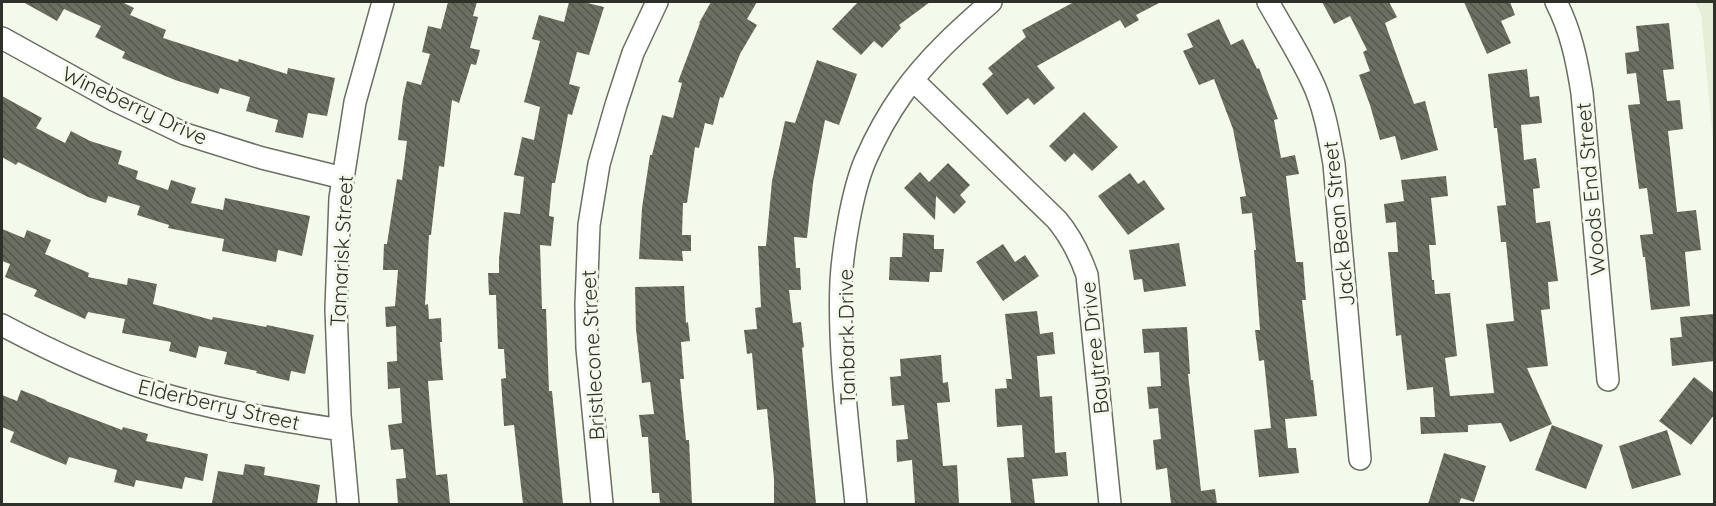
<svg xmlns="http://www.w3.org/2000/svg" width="1716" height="506" font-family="Quicksand,sans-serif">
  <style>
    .built { fill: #e5efd8 }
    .building { fill: url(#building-back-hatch) }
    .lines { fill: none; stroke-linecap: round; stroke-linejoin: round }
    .street-casing { stroke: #696f62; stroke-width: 24 }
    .street { stroke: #fff; stroke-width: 21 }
    .labels { text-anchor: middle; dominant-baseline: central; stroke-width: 6; stroke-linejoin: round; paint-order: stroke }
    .street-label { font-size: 21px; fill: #2e302a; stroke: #f4faeb }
  </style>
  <defs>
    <pattern id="building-back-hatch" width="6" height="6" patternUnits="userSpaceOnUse" patternTransform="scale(1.5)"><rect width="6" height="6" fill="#6a6f62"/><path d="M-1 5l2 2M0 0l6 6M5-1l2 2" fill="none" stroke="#53574d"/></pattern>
  </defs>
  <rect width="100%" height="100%" fill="#f4faeb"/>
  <path class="built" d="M1695 2H1714V151L1701 14Z"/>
  <path class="building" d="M23 2H122L134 8 130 15 166 30 163 38 238 62 239 59 287 74 288 68 335 78 327 116 308 113 303 138 275 132 278 120 246 111 250 97 220 88 218 94 175 80 122 58 125 52 95 37 101 26 64 9 57 21Z
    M448 2H477L473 16 478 17 470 48 480 50 476 65 471 64 459 103 452 100 444 167 439 166 431 235H429L425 305 428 304 429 319 441 318 442 342H440L443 380 428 381 431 420 436 475 447 474 450 504H398L396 479 406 478 403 449 391 450 388 425 402 423 400 388 388 389 387 362 397 361 396 326 386 327 385 307 395 306 398 270H383L384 244H387L397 179 402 180 407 141 398 140 403 98 407 81 421 85 430 54 422 52 428 26 441 29Z
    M569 2H583L604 7 589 55 577 52 569 84 580 87 572 115 568 114 555 183H552L549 216 554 217 551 246 540 245 542 309H546L549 391H552L563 504H523L514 425 504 426 501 379 506 378 504 349H498L496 295H489L488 273H499V259L504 212 520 214 524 177 514 175 522 137 534 140 540 107 524 102 540 41 532 39 539 15 564 22Z
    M711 2H757L747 19 757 25 740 54 723 98 720 97 713 125 705 123 699 148 695 147 687 203H683L682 235H691V251H682L683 261 639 259 642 208 650 155H652L662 115 673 118 682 83 678 82 700 23H699Z
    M858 2H930L899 25 901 28 882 48 874 41 861 55 832 29Z
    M1074 2H1161L1136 15 1139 20 1125 28 1120 20 1037 66 1055 88 1034 105 1028 98 1007 115 982 84 993 74 988 68 1026 37 1022 30Z
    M1322 2H1389L1397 17 1385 23 1414 104 1425 101 1438 150 1401 160 1395 136 1380 140 1370 105 1359 75 1370 71 1363 52 1367 50 1350 16 1334 24Z
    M1464 2H1510L1515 15 1501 21 1511 43 1487 54Z
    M1219 19 1231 45 1243 39 1257 69 1259 68 1278 119 1274 120 1281 158 1295 155 1299 174 1286 176 1296 262H1303L1306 300H1302L1311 380H1313L1317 416 1285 419 1288 448H1296L1299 473 1259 477 1254 430 1271 428 1264 360 1259 361 1255 330H1260L1254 250H1256L1252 213 1242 214 1240 197 1246 196 1233 129 1214 79 1199 85 1183 51 1193 47 1187 34Z
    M1669 23 1674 69 1663 70 1667 101 1680 100 1683 129 1668 131 1677 212 1696 210 1701 250 1685 252 1690 306 1651 310 1645 257H1643L1640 235 1653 234 1647 188 1639 189 1628 105 1640 104 1636 73 1627 74 1625 53 1639 51 1636 26Z
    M817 60 857 74 839 125 825 120 813 183 807 238 794 237 796 268H800L801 290H789L793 323 801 322 804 347 802 348 816 504H774V479L767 409 757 410 752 353 747 354 744 330 757 329 755 308 761 307 758 246H766L772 181 785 121 795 123Z
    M1527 69 1530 97 1539 96 1542 123 1521 125 1524 160 1536 158 1540 188 1533 189 1536 223 1550 221 1558 281 1548 282 1550 309 1541 310 1548 366 1527 368 1552 424 1510 442 1501 423 1468 425V432L1421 434 1420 417H1435L1433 387 1407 390 1401 335 1396 336 1388 252H1398L1396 222 1386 223 1384 204 1404 201 1401 180 1446 176 1448 196 1431 198 1436 245H1429L1432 280H1434L1435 294 1450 293 1457 356 1445 358 1450 396 1494 393 1486 324 1514 321 1506 242H1501L1497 206 1506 205 1497 128H1494L1488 74Z
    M2 96 42 118 36 128 65 143 71 131 90 141 122 151 118 164 138 171 136 179 168 190 171 180 196 188 191 203 223 210 225 198 310 216 302 256 278 250 276 262 222 251 224 239 168 228 169 225 137 215 140 206 108 196 106 203 88 197 18 162 16 165 2 157Z
    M1084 112 1118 147 1092 171 1074 153 1065 162 1049 146Z
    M948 163 970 185 960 195 966 202 954 214 936 196 935 220 904 188 920 172 929 182Z
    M1130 173 1138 184 1144 180 1165 209 1128 235 1098 196Z
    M2 229 24 238 27 230 51 240 45 254 89 273 88 277 127 285 128 278 157 284 153 304 212 320 213 317 266 327 267 325 314 335 305 374 291 371 289 381 256 373 257 371 224 364 227 352 199 346 196 358 169 351 171 342 122 333 125 319 88 312 85 319 34 296 37 290 5 277 10 264 2 261Z
    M903 233 934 235V249H944L942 272H930L929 282 889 280 890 257H902Z
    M1179 243 1186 286 1144 292 1142 279 1134 280 1129 250Z
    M1003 244 1015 262 1025 255 1039 276 1003 301 976 262Z
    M684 286 686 323 688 322 690 341 681 342 684 379H680L686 440H689L692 504H660L659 493H652L648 437H642L639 415 654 414 650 382 642 383 636 329 635 287Z
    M1037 311 1040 334 1053 332 1055 354 1037 356 1040 397 1052 396 1055 453 1066 452 1068 476 1032 479 1035 504H1011L1007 458 1024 457 1022 425 997 427 995 389 1007 388 1006 379H1012L1005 314Z
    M1714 314V361L1672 366 1670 338 1682 337 1680 317Z
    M1187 327 1190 374H1188L1201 491 1215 489 1217 504H1171L1167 468 1156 470 1153 440 1161 439 1158 408 1149 409 1147 387 1161 386 1159 352 1144 353 1142 329Z
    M941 355 943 383 948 382 950 402 937 403 943 466 957 465 959 504H915L912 460 897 462 896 440 908 439 904 405 892 406 890 377 901 376 900 359Z
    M1694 377 1714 393V415L1691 445 1659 421Z
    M21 390 46 400V401L122 430 123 427 148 434 146 441 208 454 203 481 185 477 182 489 136 480 134 487 114 482 117 470 69 457 66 465 10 442 14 432 2 427V395L17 401Z
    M1552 425 1603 445 1586 489 1535 470Z
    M1667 430 1681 475 1632 489 1619 446Z
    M1444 453 1486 466 1474 502 1461 498 1459 504H1428Z
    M245 464 265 467 264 475 320 485 317 504H223L212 503 218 471 243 475Z"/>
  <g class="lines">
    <g class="street-casing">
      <path id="street" d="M1268 2C1282 27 1298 52 1311 79 1324 105 1329 135 1334 164L1360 459
        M1556 2C1571 31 1577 61 1582 93L1608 380
        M2 38 114 100 185 134 262 158 343 178
        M913 80 1057 220C1071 237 1080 255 1087 275L1110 504
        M2 325C49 350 102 375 153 391 213 410 279 420 341 430
        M348 504 340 415 336 309 340 198 355 102 383 2
        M602 504 587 348 586 305 589 225 599 164 616 105 633 53 657 2
        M856 504C849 433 838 353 841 281 843 248 852 192 865 161 875 138 888 114 903 93 928 58 959 30 991 2"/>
    </g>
    <use href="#street" class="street"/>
  </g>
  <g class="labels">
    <g class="street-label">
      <text transform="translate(135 105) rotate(25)">Wineberry Drive</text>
      <text transform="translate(1590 189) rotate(-95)">Woods End Street</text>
      <text transform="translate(1338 224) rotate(-96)">Jack Bean Street</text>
      <text transform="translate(341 251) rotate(-87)">Tamarisk Street</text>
      <text transform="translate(846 337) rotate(-91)">Tanbark Drive</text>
      <text transform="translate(1094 348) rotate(-96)">Baytree Drive</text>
      <text transform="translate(592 355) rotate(-93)">Bristlecone Street</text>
      <text transform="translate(219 404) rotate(13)">Elderberry Street</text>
    </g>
  </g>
  <rect width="1716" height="506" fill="none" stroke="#2e302a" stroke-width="6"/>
</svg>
